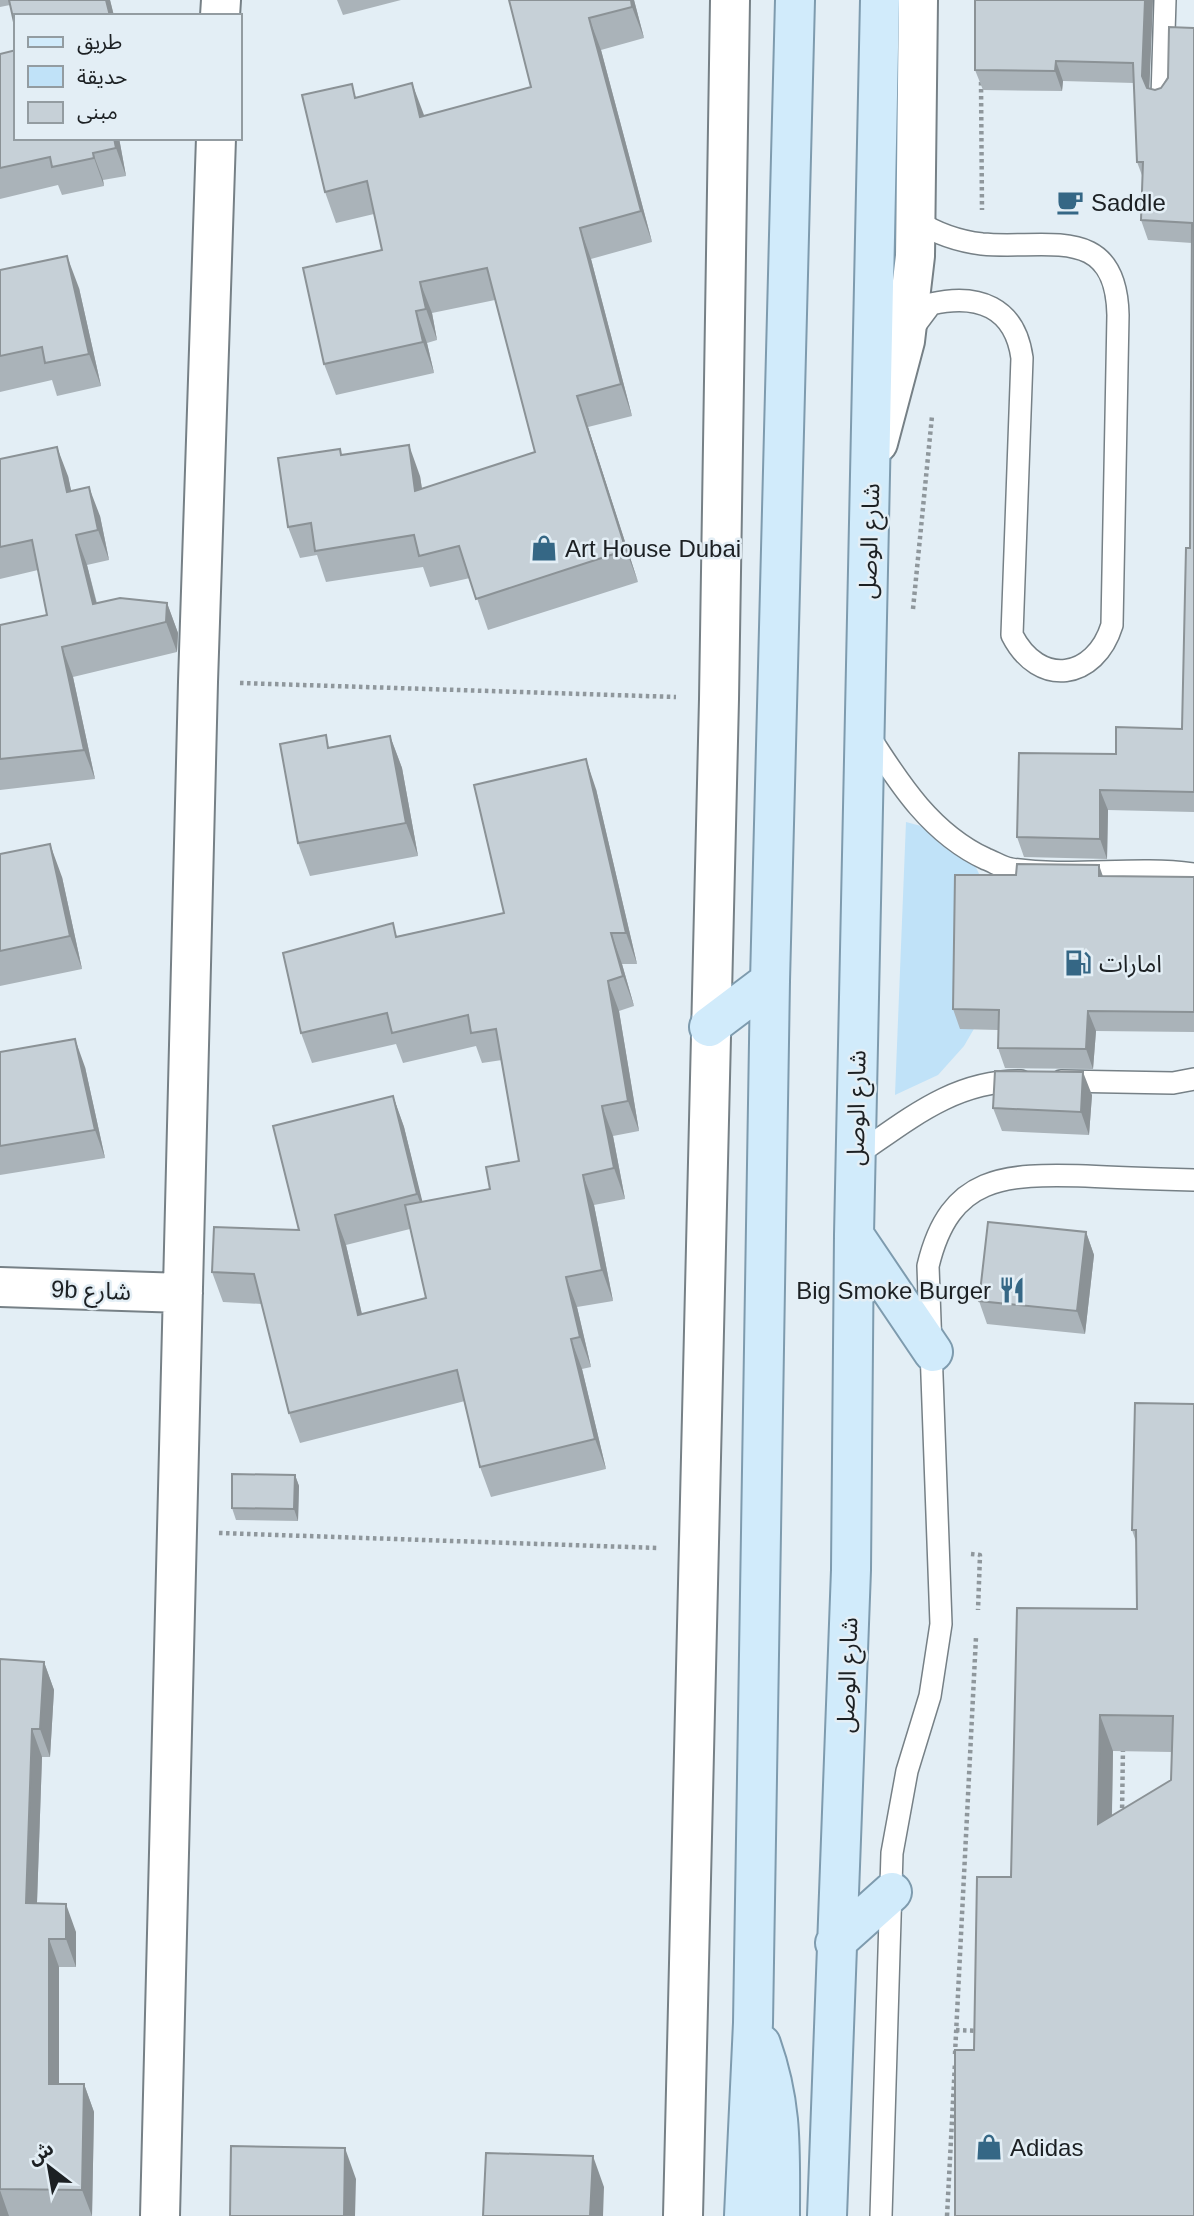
<svg xmlns="http://www.w3.org/2000/svg" width="1194" height="2216" font-family="Arial,'Noto Sans Arabic',sans-serif">
  <style>
    .green { fill: #c0e2f8 }
    .lines { fill: none; stroke-linecap: round; stroke-linejoin: round }
    .lane-casing { stroke: #768086; stroke-width: 24 }
    .street-casing { stroke: #768086; stroke-width: 42 }
    .primary-casing { stroke: #7e9bae; stroke-width: 42 }
    .path { stroke: #8f979c; stroke-width: 4.5; stroke-dasharray: 3.5 3.5; stroke-linecap: butt }
    .lane { stroke: #fff; stroke-width: 21 }
    .street { stroke: #fff; stroke-width: 38 }
    .primary { stroke: #d1ebfb; stroke-width: 38 }
    .wall { fill: #aab3b9; fill-rule: evenodd }
    .shaded-wall { fill: #8b9296 }
    .building { fill: #c6d0d7; stroke: #8b9296; stroke-width: 2; fill-rule: evenodd }
    .labels { text-anchor: middle; dominant-baseline: central; stroke-width: 5; stroke-linejoin: round; paint-order: stroke }
    .poi-label { font-size: 24px; fill: #1c2023; stroke: #e3eef5; text-anchor: start }
    .street-label { font-size: 24px; fill: #1c2023; stroke: #e3eef5 }
  </style>
  <rect width="100%" height="100%" fill="#e3eef5"/>
  <path class="green" d="M906 822 936 830 971 857 991 899 990 1001 964 1046 938 1075 895 1095Z"/>
  <g class="lines">
    <g class="lane-casing">
      <path id="lane" d="M1162 97 1165 0
        M913 328 931 304C978 293 1015 307 1022 358L1012 635C1039 688 1095 680 1112 625L1118 315C1116 222 1046 250 982 244 957 241 937 234 917 221
        M869 736C900 785 932 834 986 859 994 862 1003 868 1011 869 1070 878 1134 866 1194 874
        M1061 1081 1173 1083 1194 1079
        M855 1156C908 1120 954 1080 1021 1081
        M881 2216 892 1853 907 1771 930 1696 941 1624 928 1266C950 1174 1005 1174 1086 1176 1122 1178 1158 1179 1194 1180"/>
    </g>
    <g class="street-casing">
      <path id="street" d="M220 16 221 0
        M878 443 905 341 915 256 918 0
        M0 1287 183 1293
        M160 2216 198 682 216 138
        M683 2216 719 699 730 0"/>
    </g>
    <g class="primary-casing">
      <path id="primary" d="M709 1027 770 981
        M854 1235 933 1352
        M835 1943 892 1892
        M761 2044C783 2106 780 2151 780 2216
        M744 2216 753 2023 770 981 795 0
        M827 2216 851 1570 854 1235 880 0"/>
    </g>
    <path class="path" d="M981 82 982 210
      M913 609 932 416
      M240 683 676 697
      M219 1533 658 1548
      M971 1554 980 1555 978 1610
      M1122 1815 1123 1747
      M956 2030 980 2031
      M955 2054 976 1637
      M947 2216 955 2063"/>
    <use href="#lane" class="lane"/>
    <use href="#street" class="street"/>
    <use href="#primary" class="primary"/>
  </g>
  <path class="wall" d="M0 0H110L114 16 10 5 0 7Z
    M337 0H401L343 15Z
    M509 0H634L644 38 601 50 652 242 591 259 632 416 588 427 638 582 488 630 470 578 430 587 423 567 326 582 317 555 300 558 288 527 342 455 420 476 422 489 535 452 495 300 432 313 437 340 427 343 434 373 336 395 324 364 382 250 374 214 336 223 325 192 357 98 424 116 531 87Z
    M1153 0 1149 88 1155 90 1161 88 1194 28V812L1108 810 1107 859 1024 857 1017 837 1116 754 1182 729 1190 548 1192 243 1148 240 1141 220 1143 178 1137 162 1134 83 1063 81 1062 91 983 90 975 70Z
    M0 54 16 138H119L126 176 103 180 104 186 62 195 58 185 0 199Z
    M0 270 79 288 101 386 57 396 52 380 0 392Z
    M0 459 68 476 71 491 100 516 109 560 87 565 97 603H167L178 633 177 652 73 677 95 779 0 790V625L47 615 38 570 0 579Z
    M390 736 402 768 418 856 310 876 298 843 330 747Z
    M596 789 637 964H622L634 1006 619 1011 639 1131 613 1136 625 1199 594 1205 613 1301 577 1307 591 1367 582 1369 606 1469 491 1497 480 1467 465 1401 300 1443 289 1413 262 1304 223 1302 212 1272 299 1230 393 1096 404 1127 422 1202 490 1189 519 1161 502 1060 482 1063 476 1046 403 1063 396 1044 312 1063 301 1033 398 936 504 913ZM410 1229 426 1298 362 1314 346 1245Z
    M0 854 62 877 82 969 0 986Z
    M1103 876 1194 877V1032L1096 1031 1093 1069 1005 1068 998 1048V1030L960 1029 953 1009Z
    M0 1052 85 1067 105 1158 0 1175Z
    M1092 1095 1089 1135 1002 1131 993 1108Z
    M1086 1232 1094 1255 1085 1334 987 1324 979 1301Z
    M1194 1404V2216L974 2050 1011 1877 1137 1609 1136 1542 1132 1530ZM1113 1751 1172 1752 1171 1780 1112 1816Z
    M295 1475 299 1486 298 1521 236 1520 232 1508Z
    M0 1659 44 1662 54 1690 50 1757H42L37 1903 76 1932V1967H59V2084H84L94 2112 92 2216H0Z"/>
  <path class="shaded-wall" d="M106 0H110L114 16H110Z
    M631 0H634L644 38 632 7Z
    M1145 0H1153L1149 97 1142 76Z
    M589 18 601 50 652 242 641 211Z
    M1056 61 1063 81 1062 91 1055 71Z
    M412 83 424 115 432 148 420 117Z
    M114 138H119L126 176 116 148Z
    M93 153 103 180 104 186 94 158Z
    M580 228 591 259 632 416 621 384Z
    M67 256 79 288 101 386 89 354Z
    M420 282 432 313 437 340 426 309Z
    M416 311 427 343 434 373 423 342Z
    M577 396 588 427 638 582 626 550Z
    M409 445 420 476 427 522 415 491Z
    M57 447 68 476 78 522 67 492Z
    M89 487 100 516 109 560 98 530Z
    M76 535 87 565 104 634 93 604Z
    M167 603 178 633 177 652 166 622Z
    M62 647 73 677 95 779 84 750Z
    M390 736 402 768 418 856 406 823Z
    M586 759 596 789 637 964 626 933Z
    M1100 790 1108 810 1107 859 1100 839Z
    M50 844 62 877 82 969 70 936Z
    M1099 865 1106 885 1099 876Z
    M611 933 622 964 634 1006 623 976Z
    M608 981 619 1011 639 1131 628 1101Z
    M1088 1011 1096 1031 1093 1069 1086 1049Z
    M75 1039 85 1067 105 1158 95 1130Z
    M1083 1072 1092 1095 1089 1135 1081 1112Z
    M393 1096 404 1127 428 1224 417 1194Z
    M602 1106 613 1136 625 1199 614 1168Z
    M583 1175 594 1205 613 1301 602 1270Z
    M335 1215 346 1245 369 1345 358 1315Z
    M1086 1232 1094 1255 1085 1334 1077 1311Z
    M566 1277 577 1307 591 1367 580 1337Z
    M571 1339 582 1369 606 1469 595 1439Z
    M295 1475 299 1486 298 1521 294 1509Z
    M44 1662 54 1690 50 1757 40 1729Z
    M1100 1715 1113 1751 1111 1860 1098 1824Z
    M32 1729 42 1757 36 1931 26 1903Z
    M66 1904 76 1932V1967L66 1939Z
    M49 1939 59 1967V2112L49 2084Z
    M84 2084 94 2112 92 2216 82 2190Z
    M345 2148 356 2179 355 2216H344Z
    M593 2156 604 2187 603 2216H590Z
    M0 2190 9 2216H0Z"/>
  <path class="building" d="M9 0H106L110 16H16V31Z
    M509 0H631L632 7 589 18 641 211 580 228 621 384 577 396 626 550 476 599 459 546 419 556 414 535 315 551 311 523 288 527 278 458 340 449 341 455 409 445 415 491 535 452 487 268 420 282 426 309 416 311 423 342 324 364 303 268 382 250 367 181 325 192 302 95 352 84 355 98 412 83 420 117 531 87Z
    M975 0H1145L1142 76 1147 88 1155 90 1161 88 1168 78 1169 27 1194 28V792L1100 790V839L1017 837 1019 753 1116 754V727L1182 729 1186 548H1190L1192 223 1141 220 1143 162H1137L1133 63 1056 61 1055 71 975 70Z
    M16 50V138H114L116 148 93 153 94 158 52 167 50 157 0 168V54Z
    M67 256 89 354 45 363 42 347 0 356V270Z
    M57 447 67 492 89 487 98 530 76 535 93 604 120 598 167 603 166 622 62 647 84 750 0 759V625L47 615 32 540 0 547V459Z
    M326 735 328 748 390 736 406 823 298 843 280 744Z
    M586 759 626 933H611L623 976 608 981 628 1101 602 1106 614 1168 583 1175 602 1270 566 1277 580 1337 571 1339 595 1439 480 1467 457 1370 289 1413 254 1274 212 1272 214 1227 299 1230 273 1126 393 1096 417 1194 335 1215 358 1315 426 1298 405 1205 490 1189 486 1167 519 1161 496 1029 471 1033 468 1015 392 1033 387 1013 301 1033 283 953 393 923 396 937 504 913 474 785Z
    M50 844 70 936 0 951V854Z
    M1017 864 1099 865V876L1194 877V1012L1088 1011 1086 1049 998 1048 999 1010 953 1009 955 875H1016Z
    M75 1039 95 1130 0 1146V1052Z
    M995 1071 1083 1072 1081 1112 993 1108Z
    M988 1222 1086 1232 1077 1311 979 1301Z
    M1135 1403 1194 1404V2216H955V2050H974L977 1877H1011L1017 1608 1137 1609 1136 1530H1132ZM1100 1715 1173 1716 1171 1780 1098 1824Z
    M232 1474 295 1475 294 1509 232 1508Z
    M0 1659 44 1662 40 1729H32L26 1903 66 1904V1939H49V2084H84L82 2190 0 2189Z
    M231 2146 345 2148 344 2216H230Z
    M486 2153 593 2156 590 2216H483Z"/>
  <defs>
    <g id="cafe-bare" transform="scale(2.1)"><path d="M-5.5-4.5H6V0H3Q3 3.5 0 3.5H-2.5Q-5.5 3.5-5.5 0ZM3-3.2v2h1.7v-2ZM-6 4.5H4V6H-6Z" fill="#356785" stroke="#e3eef5" stroke-width="2.5" paint-order="stroke"/></g>
    <g id="shop-bare" transform="scale(2.1)"><path d="M-5-2.5h2.3a2.7 3.5 0 0 1 5.4 0H5L5.5 6h-11ZM-1.5-2.5h3a1.5 2.3 0 0 0-3 0Z" fill="#356785" stroke="#e3eef5" stroke-width="2.5" paint-order="stroke"/></g>
    <g id="fuel-bare" transform="scale(2.1)"><path d="M-5.5-6h7V0h2V4h1.3V-2.5L3-4.5l.8-.8L6-3V5H2.5V1h-1V6h-7ZM-4.2-4.7v3.2H.2V-4.7Z" fill="#356785" stroke="#e3eef5" stroke-width="2.5" paint-order="stroke"/></g>
    <g id="restaurant-bare" transform="scale(2.1)"><path d="M-5-6h1v4h1v-4h1v4h1v-4h1v5L-1.5 .5V6h-2V.5L-5-1ZM5-6V6H3V1.5H1.5Q1.5-4 5-6Z" fill="#356785" stroke="#e3eef5" stroke-width="2.5" paint-order="stroke"/></g>
  </defs>
  <g fill-rule="evenodd">
    <use href="#cafe-bare" x="1070" y="202"/>
    <use href="#shop-bare" x="544" y="548"/>
    <use href="#fuel-bare" x="1078" y="963"/>
    <use href="#restaurant-bare" x="1012" y="1290"/>
    <use href="#shop-bare" x="989" y="2147"/>
  </g>
  <g class="labels">
    <g class="poi-label">
      <text x="1091" y="202">Saddle</text>
      <text x="565" y="548">Art House Dubai</text>
      <text x="1099" y="963">امارات</text>
      <text x="991" y="1290" text-anchor="end">Big Smoke Burger</text>
      <text x="1010" y="2147">Adidas</text>
    </g>
    <g class="street-label">
      <text transform="translate(869 541) rotate(-88)">شارع الوصل</text>
      <text transform="translate(856 1108) rotate(-89)">شارع الوصل</text>
      <text transform="translate(91 1290) rotate(2)">9b شارع</text>
      <text transform="translate(847 1675) rotate(-88)">شارع الوصل</text>
    </g>
  </g>
  <rect x="14" y="14" width="228" height="126" fill="#e3eef5" stroke="#939ca1" stroke-width="2"/>
  <rect x="28" y="37" width="35" height="10" fill="#d1ebfb" stroke="#939ca1" stroke-width="2"/>
  <text x="77" y="49" font-size="21" fill="#1c2023">طريق</text>
  <rect x="28" y="66" width="35" height="21" fill="#c0e2f8" stroke="#939ca1" stroke-width="2"/>
  <text x="77" y="84" font-size="21" fill="#1c2023">حديقة</text>
  <rect x="28" y="102" width="35" height="21" fill="#c6d0d7" stroke="#939ca1" stroke-width="2"/>
  <text x="77" y="119" font-size="21" fill="#1c2023">مبنى</text>
  <g transform="translate(49 2167) rotate(329)" stroke="#e3eef5" stroke-width="5" paint-order="stroke">
  <path d="M0-5L12 26L0 18L-12 26Z" fill="#1c2023"/>
  <text y="-10" font-size="19" font-weight="bold" text-anchor="middle" fill="#1c2023">ش</text>
  </g>
</svg>
